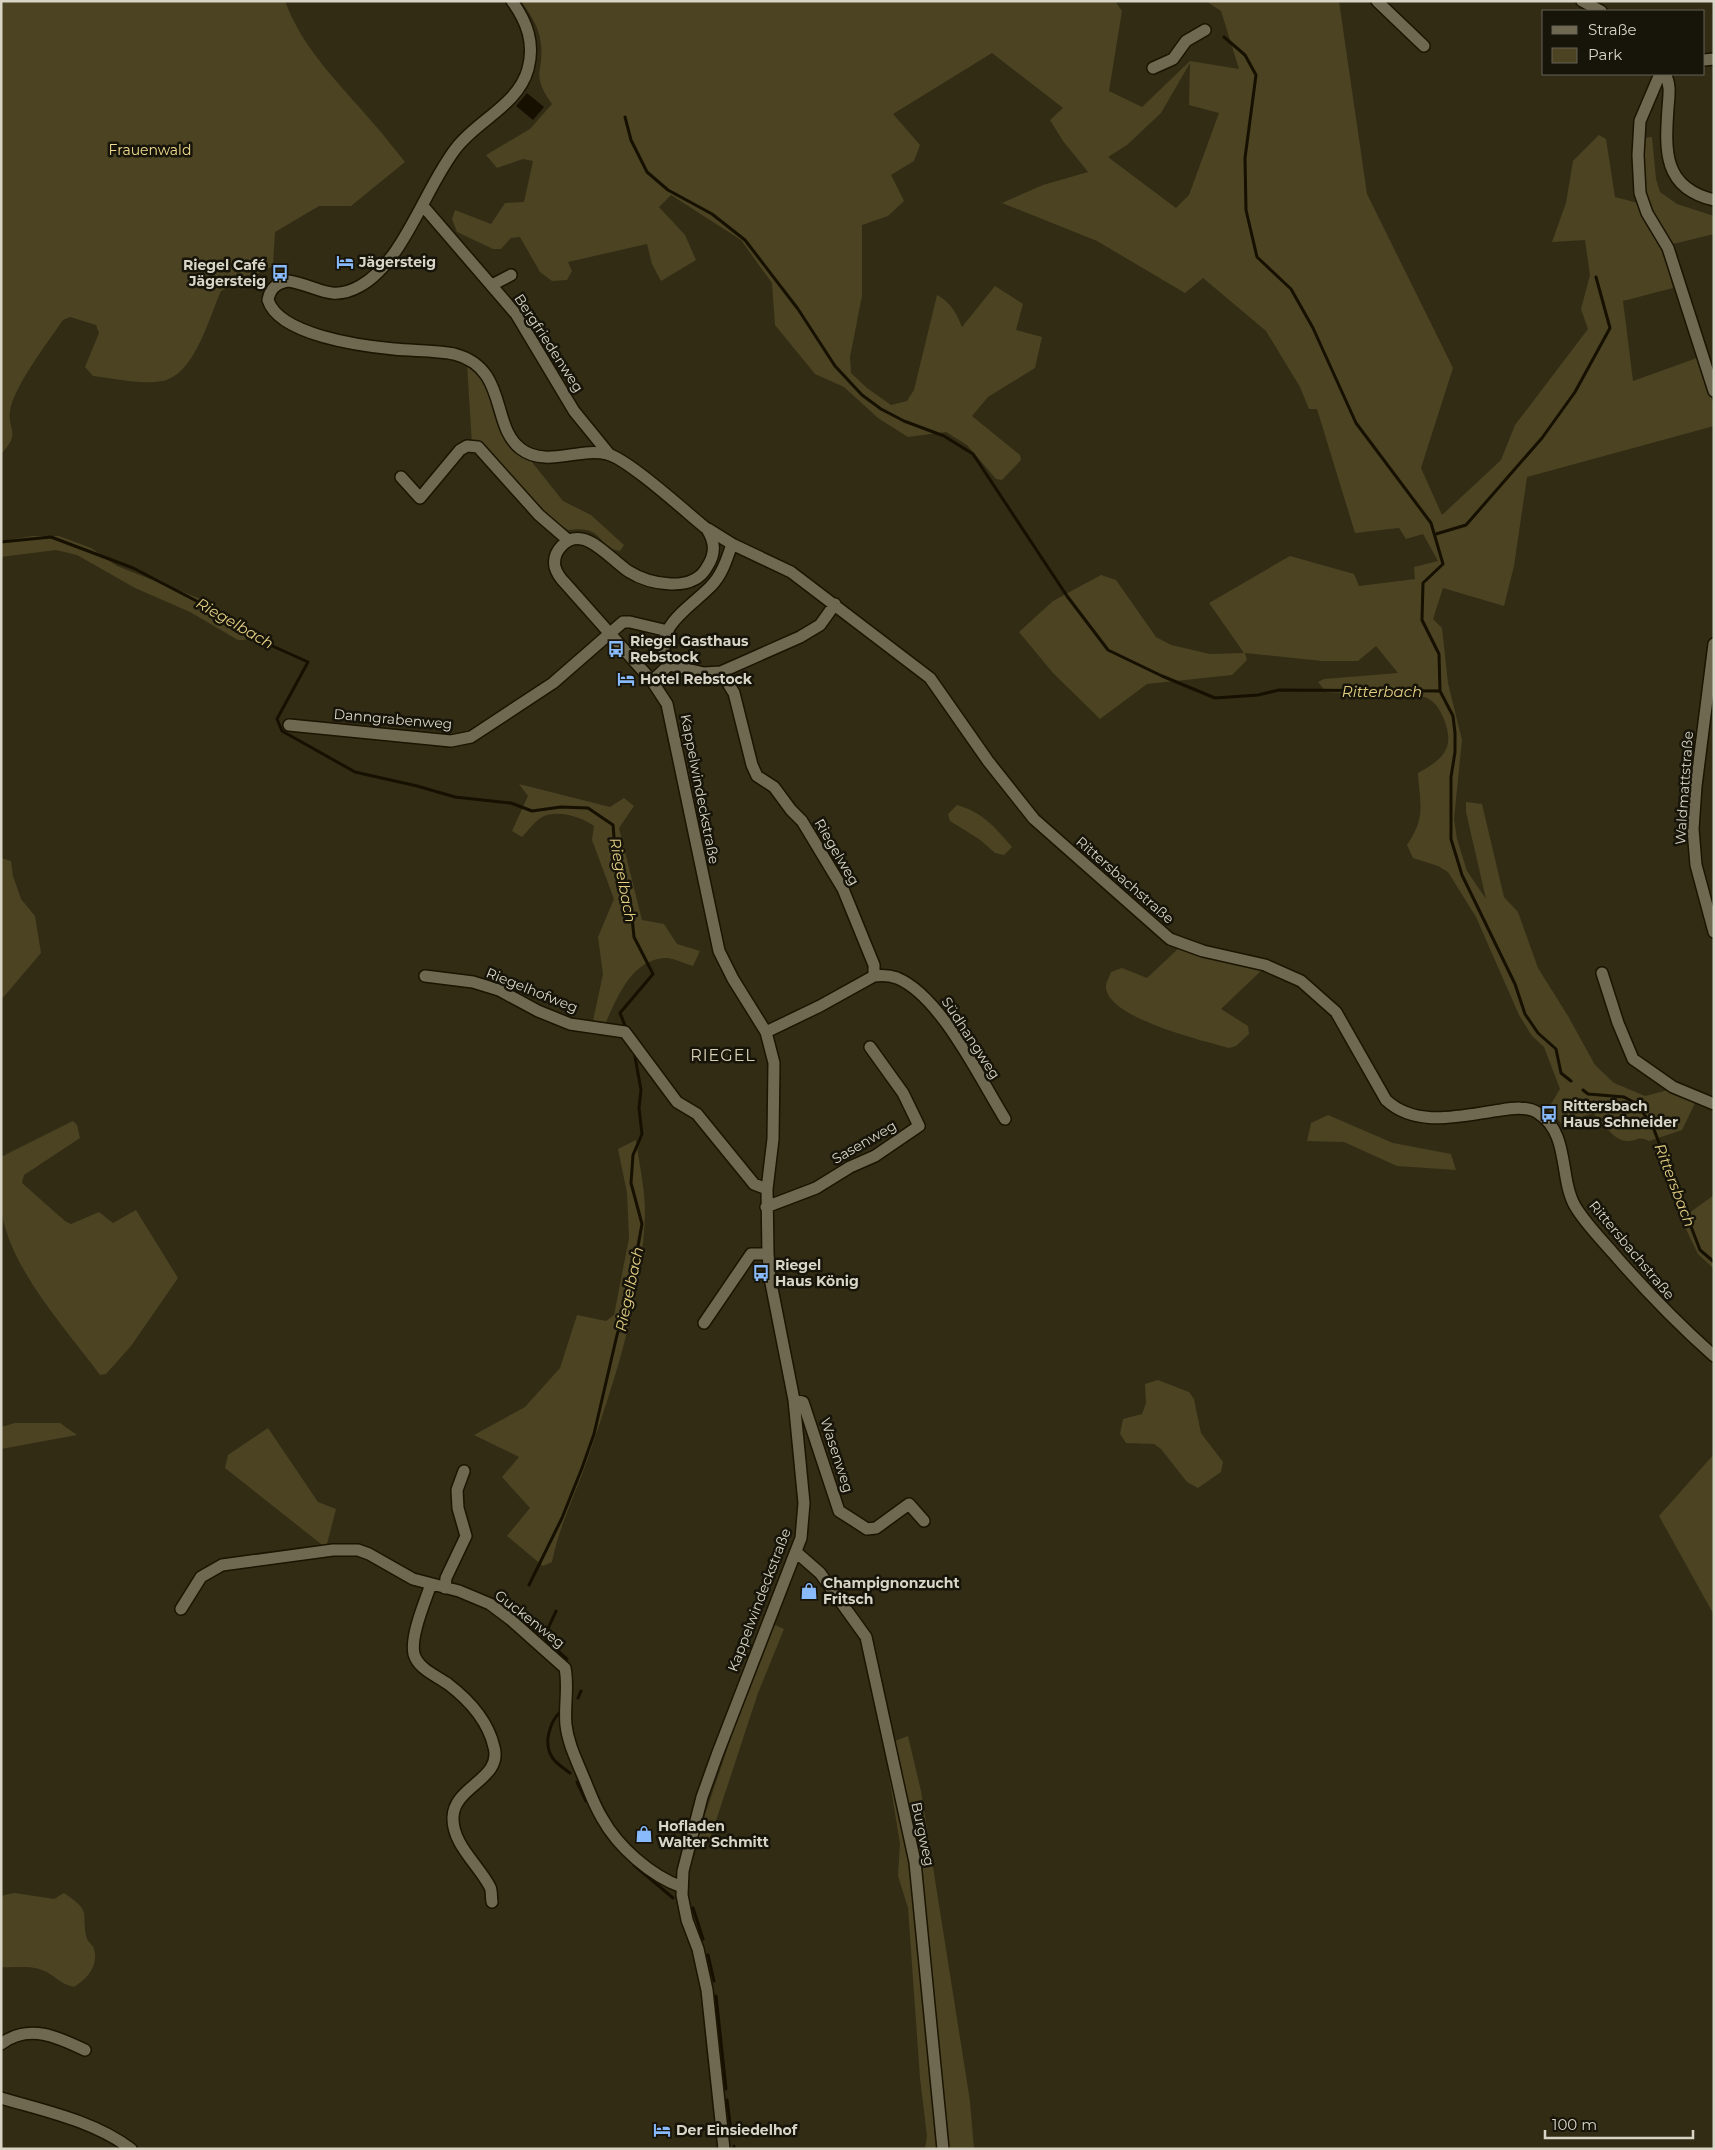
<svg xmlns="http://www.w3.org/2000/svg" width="1715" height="2150" font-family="Montserrat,sans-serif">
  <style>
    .green { fill: #4c4323; fill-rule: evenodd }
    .water { fill: #161000 }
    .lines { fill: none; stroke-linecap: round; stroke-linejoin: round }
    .stream { stroke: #161000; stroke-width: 3 }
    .minor-casing { stroke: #1a1401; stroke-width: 14 }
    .minor { stroke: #706951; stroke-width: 11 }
    .labels { text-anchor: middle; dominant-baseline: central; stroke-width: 5; stroke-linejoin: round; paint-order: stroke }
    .park-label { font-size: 14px; fill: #f2dd90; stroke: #17140a }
    .poi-label { font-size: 14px; font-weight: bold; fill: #d8d5c7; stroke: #17140a; text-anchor: start }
    .street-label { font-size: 14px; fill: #d8d5c7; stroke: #17140a }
    .water-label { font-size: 15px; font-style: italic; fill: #e3ce82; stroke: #17140a }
    .quarter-label { font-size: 16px; letter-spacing: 1px; fill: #d8d0b5; stroke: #17140a }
  </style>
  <rect width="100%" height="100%" fill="#322c15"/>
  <path class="green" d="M1 1H285C303 50 340 84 373 123 384 135 394 149 405 162L351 206H319L275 232 273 266 221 291C209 318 194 376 162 381 140 385 114 378 93 376L85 367 99 333 96 325 70 317 63 320C48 342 14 386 10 411 7 431 22 432 1 454Z
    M521 1H1115L1122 11 1109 91 1142 107 1190 61 1239 69 1221 11 1206 1H1339L1367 194 1453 368 1421 468 1442 515 1501 460 1515 425 1588 329 1581 309 1590 275 1585 240 1552 242 1566 203 1573 161 1599 135 1606 139 1615 197 1638 203 1663 249 1673 288 1623 301 1633 381 1697 358 1714 405V426L1527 477 1514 566 1504 606 1443 588 1433 619 1442 628 1448 683 1462 740 1454 819 1457 839 1467 871 1486 899 1466 812V802L1482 804 1504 897 1518 912 1538 968 1568 1016 1595 1065 1614 1083 1645 1096 1668 1090 1696 1101 1682 1130 1649 1141C1637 1135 1637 1142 1626 1141 1614 1140 1601 1122 1593 1113L1562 1124 1548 1109 1560 1089 1544 1047 1532 1036 1519 1015 1476 917 1448 872 1438 866 1413 858 1407 845C1426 817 1420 806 1418 773 1444 759 1456 747 1443 717 1438 706 1435 702 1425 697L1326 692 1318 682 1324 679 1398 673 1376 646 1358 661H1322L1245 653 1247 660 1232 675 1147 684 1100 719 1053 673 1019 632 1053 601 1101 575 1116 580 1156 637 1171 645 1210 654 1244 653 1209 603 1290 556 1354 574 1359 586 1415 579 1414 567 1438 561 1423 534 1406 539 1399 528 1355 533 1317 409H1309L1300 387 1266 331 1203 278 1185 293 1097 241 1002 203 1043 185 1088 172 1063 141 1050 120 1063 108 992 53 893 114 920 145 914 161 891 175 904 201 888 216 862 225V296L850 357 851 373 867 388 891 405 907 401 914 390 937 295C951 303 956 312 962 327L995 286 1023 304 1016 330 1042 337 1035 368 988 397 972 416 1020 455 1021 460 1002 480 996 479 967 445 946 432 908 437 878 418 844 387 815 374 775 325 772 283 741 240 671 195 659 207 685 235 696 260 661 281 652 264 647 244 568 262 572 271 567 280 552 281 540 272 520 237 511 238 501 249H493L457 232 452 219 455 210 491 224 505 203 524 202 533 161 523 159 497 168 486 155 530 129 552 104C530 73 544 74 541 44 539 27 531 15 521 1ZM1190 63 1189 105 1219 113 1189 195 1176 208 1108 157 1127 145 1161 113Z
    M1652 137 1656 179 1660 192 1677 204 1714 216V234L1673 244 1657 222 1645 197 1643 138Z
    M467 364 481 377 493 399 506 438 513 449 528 457 563 501 591 515 624 545 620 551C595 548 607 525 568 530L541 512 472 445Z
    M33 536H59L91 548 117 566 203 600 249 636 245 640H238L190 612 135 588 77 555 56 550 1 557V541Z
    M519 784 610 807 624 798 634 806 619 828 642 920 664 924 677 944 700 951 693 966C685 964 674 958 666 958 632 959 618 996 606 1022L593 1021 603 974 598 937 614 899 592 840 594 826C582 817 557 809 542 817 535 821 528 831 522 837L512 831 528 796Z
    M957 805C982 812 995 827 1012 847L1004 855 995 853 979 839 950 821 948 814Z
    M1 858 11 861 13 876 21 899 35 916 41 953 1 1000Z
    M1180 947 1263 969 1221 1009 1248 1026 1249 1034 1236 1046 1229 1048C1205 1041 1105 1018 1106 986 1106 982 1110 976 1111 972L1122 968 1147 978Z
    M1328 1115 1393 1143 1451 1154 1456 1170 1397 1166 1344 1142 1307 1141 1311 1123Z
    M73 1121 77 1125 80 1138 24 1175 22 1183 65 1221 71 1224 99 1212 113 1223 136 1210 178 1278 131 1346 106 1374 100 1375C66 1329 13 1272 2 1215 0 1197 1 1175 1 1157Z
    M636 1140C639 1163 645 1188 645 1212 643 1295 615 1380 588 1458 576 1493 559 1526 552 1562L543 1566 507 1536 530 1508 502 1477 519 1457 474 1435 525 1407 560 1368 577 1315 606 1321 614 1315 629 1238 627 1193 618 1149Z
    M1714 1195V1269L1698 1254 1681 1219Z
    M1158 1380 1189 1392 1194 1399 1201 1433 1223 1462 1221 1472 1198 1488 1187 1482 1161 1449 1154 1444 1126 1443 1120 1434 1123 1419 1142 1414 1146 1403 1145 1384Z
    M15 1423H60L77 1435 1 1449V1427Z
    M268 1428 318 1502 336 1509 326 1548 225 1468 228 1455Z
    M1714 1454V1615L1659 1516Z
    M775 1625 784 1629 758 1693 709 1842 697 1838 748 1688Z
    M908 1736 921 1791 970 2101 974 2149H925L927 2136 920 2078 908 1908 898 1876 900 1844 884 1745Z
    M15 1893 54 1899 64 1893C94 1913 80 1913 87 1939 89 1943 93 1945 94 1949 99 1966 87 1979 74 1987 59 1984 54 1974 42 1970 29 1965 14 1968 1 1967V1899L4 1895Z"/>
  <path class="water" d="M527 93 544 107 533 120 516 106Z"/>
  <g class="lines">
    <path class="stream" d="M1224 37 1245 55 1256 75 1245 158 1246 210 1257 257 1291 289 1313 328 1356 423 1431 523 1443 564 1423 583 1422 620 1439 654 1440 691
      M625 117 631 140 647 172 668 190 712 214 745 240 798 309 835 366 862 395 881 409 904 421 944 436 973 454 1067 596 1108 650 1162 676 1215 698 1258 695 1279 690 1440 691 1453 716 1455 733V752L1451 777V839L1462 875 1515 984 1525 1014 1538 1033 1556 1049 1561 1073 1571 1081
      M1436 534 1466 525 1542 438 1575 392 1610 328 1596 277
      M1 542 51 537 133 568 212 609 259 640 308 662 277 719 282 731 355 772 417 786 455 797 511 803 532 811 561 807 588 808 613 825 616 861 630 898 634 937 653 974 620 1013 626 1028
      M1583 1090 1588 1094 1624 1097 1637 1104 1653 1127 1700 1250 1714 1262
      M529 1585 562 1518 582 1468 594 1434 617 1335 628 1301 642 1224 631 1183 633 1155 642 1134 639 1108 641 1090 634 1051
      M556 1611 545 1635 546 1640 567 1659
      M578 1698 581 1691
      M560 1712C550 1722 543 1743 552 1757 555 1763 565 1769 570 1773
      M577 1782 586 1801
      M634 1865 673 1898
      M693 1908 703 1939
      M708 1955 714 1981
      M716 1996 726 2089
      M727 2100 731 2130
      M734 2146V2149"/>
    <g class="minor-casing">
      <path id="minor" d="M512 1C527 22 535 43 528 69 518 105 478 120 457 147 426 185 404 262 360 286 330 303 317 285 288 281 276 283 270 289 268 300 279 335 361 346 394 349 413 351 435 350 454 354 509 368 490 426 521 449 546 468 579 447 607 454 627 458 687 513 707 529 715 542 716 553 707 567 693 593 650 585 628 571 615 562 596 541 582 539 566 536 552 552 555 567 557 574 560 578 565 583L652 681 667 704 719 951 733 979 766 1032 774 1063 773 1139 767 1189 768 1254 770 1278 794 1400 804 1503 801 1538 717 1755 702 1797 683 1871 682 1895 687 1920 698 1949 707 1990 724 2149
        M1377 1 1424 46
        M1582 1 1601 11
        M1704 60 1714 59
        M1153 68 1173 59 1186 41 1205 30
        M1660 74 1640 121 1638 155 1640 193 1647 213 1668 248 1714 391
        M1665 74C1671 85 1669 95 1668 108 1665 151 1663 188 1714 200
        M423 206 516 314 574 411 609 454
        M492 285 511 275
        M401 477 420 498 460 450 467 446 478 447 539 515 568 540
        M708 529 732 544 791 572 930 678 988 761 1034 819 1170 939 1203 951 1265 965 1301 981 1336 1012 1386 1100C1417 1129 1463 1115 1501 1110 1513 1108 1528 1106 1538 1113 1570 1133 1559 1178 1575 1206 1585 1223 1600 1238 1613 1253 1645 1290 1678 1324 1714 1356
        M1714 644 1696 786 1693 829 1696 865 1714 932
        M669 665C649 629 690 608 711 586 722 575 727 559 732 544
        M721 672 734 693 752 765 757 776 774 787 791 810 802 821 843 889 874 965V976L820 1006 766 1032
        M652 681 669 665 704 673 721 672 800 637 820 625 835 604
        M289 725 451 741 471 737 553 683 623 622H630L668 631
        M1602 973 1618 1023 1633 1059 1673 1087 1714 1104
        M425 976 473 982 499 990 538 1011 570 1024 625 1032 677 1102 697 1114 754 1184 767 1189
        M874 976C882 975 889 975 897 978 941 996 980 1079 1005 1119
        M766 1207 816 1188 850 1167 875 1156 919 1126 903 1093 870 1047
        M704 1323 751 1254H768
        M794 1400 803 1402 839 1511 867 1529 876 1528 909 1504 924 1521
        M796 1552 820 1573 866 1637 915 1862 943 2149
        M431 1584C425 1602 410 1636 414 1654 418 1669 437 1676 448 1684 469 1700 488 1721 494 1747 503 1779 454 1786 453 1817 452 1844 478 1864 490 1887 492 1891 491 1897 492 1902
        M445 1588 446 1578 466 1536 458 1508 457 1490 464 1471
        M181 1609 201 1577 222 1565 333 1550H358L369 1554 413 1579 459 1591 490 1604 510 1619 565 1668C569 1687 564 1706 566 1725 568 1743 576 1759 583 1776 589 1790 594 1805 602 1818 618 1847 651 1876 682 1887
        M1 2044C29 2023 58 2037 85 2050
        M1 2098C45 2111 94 2121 131 2149"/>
    </g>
    <use href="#minor" class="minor"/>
  </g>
  <defs>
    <g id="hotel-bare" transform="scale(1.35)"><path d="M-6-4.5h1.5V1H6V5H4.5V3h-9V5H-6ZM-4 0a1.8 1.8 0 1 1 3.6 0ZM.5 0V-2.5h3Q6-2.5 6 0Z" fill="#89bafc" stroke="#17140a" stroke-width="2.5" paint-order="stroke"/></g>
    <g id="bus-bare" transform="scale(1.35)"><path d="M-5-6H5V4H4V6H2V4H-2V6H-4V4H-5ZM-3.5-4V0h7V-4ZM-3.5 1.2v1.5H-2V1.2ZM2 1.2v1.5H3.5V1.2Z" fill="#89bafc" stroke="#17140a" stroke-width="2.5" paint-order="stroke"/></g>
    <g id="shop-bare" transform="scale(1.35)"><path d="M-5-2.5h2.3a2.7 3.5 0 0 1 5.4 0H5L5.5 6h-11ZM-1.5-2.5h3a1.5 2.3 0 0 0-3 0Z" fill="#89bafc" stroke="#17140a" stroke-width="2.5" paint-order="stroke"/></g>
  </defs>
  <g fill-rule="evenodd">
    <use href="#hotel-bare" x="345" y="262"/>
    <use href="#bus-bare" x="280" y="273"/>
    <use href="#bus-bare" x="616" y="649"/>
    <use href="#hotel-bare" x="626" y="679"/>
    <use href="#bus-bare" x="1549" y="1114"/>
    <use href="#bus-bare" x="761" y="1273"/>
    <use href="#shop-bare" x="809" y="1591"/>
    <use href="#shop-bare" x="644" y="1834"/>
    <use href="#hotel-bare" x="662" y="2130"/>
  </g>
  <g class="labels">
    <g class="park-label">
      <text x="150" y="150">Frauenwald</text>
    </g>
    <g class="poi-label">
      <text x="359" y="262">Jägersteig</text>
      <text x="266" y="265" text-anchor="end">Riegel Café<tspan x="266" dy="16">Jägersteig</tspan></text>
      <text x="630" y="641">Riegel Gasthaus<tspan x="630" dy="16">Rebstock</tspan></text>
      <text x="640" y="679">Hotel Rebstock</text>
      <text x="1563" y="1106">Rittersbach<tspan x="1563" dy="16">Haus Schneider</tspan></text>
      <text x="775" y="1265">Riegel<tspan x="775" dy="16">Haus König</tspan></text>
      <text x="823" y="1583">Champignonzucht<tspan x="823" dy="16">Fritsch</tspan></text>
      <text x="658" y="1826">Hofladen<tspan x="658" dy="16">Walter Schmitt</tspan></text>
      <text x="676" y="2130">Der Einsiedelhof</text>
    </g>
    <g class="street-label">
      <text transform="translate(549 343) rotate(57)">Bergfriedenweg</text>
      <text transform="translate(393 719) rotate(5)">Danngrabenweg</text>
      <text transform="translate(1684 788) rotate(-86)">Waldmattstraße</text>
      <text transform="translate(700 789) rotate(79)">Kappelwindeckstraße</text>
      <text transform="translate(837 852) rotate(60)">Riegelweg</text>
      <text transform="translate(1125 880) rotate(41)">Rittersbachstraße</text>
      <text transform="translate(532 990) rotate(22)">Riegelhofweg</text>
      <text transform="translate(971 1038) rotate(57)">Südhangweg</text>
      <text transform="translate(864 1142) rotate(-30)">Sasenweg</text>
      <text transform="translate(1632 1250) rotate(50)">Rittersbachstraße</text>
      <text transform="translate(837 1455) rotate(72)">Wasenweg</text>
      <text transform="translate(759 1600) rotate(-69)">Kappelwindeckstraße</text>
      <text transform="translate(530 1619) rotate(38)">Guckenweg</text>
      <text transform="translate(923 1834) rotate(78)">Burgweg</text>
    </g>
    <g class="water-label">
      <text transform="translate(235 623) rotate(30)">Riegelbach</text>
      <text x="1382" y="691">Ritterbach</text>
      <text transform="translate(623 880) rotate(79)">Riegelbach</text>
      <text transform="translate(1675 1185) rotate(69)">Rittersbach</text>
      <text transform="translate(629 1289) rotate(-78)">Riegelbach</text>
    </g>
    <g class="quarter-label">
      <text x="723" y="1055">RIEGEL</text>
    </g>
  </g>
  <rect width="1715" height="2150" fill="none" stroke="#d8d5c7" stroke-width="5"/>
  <rect x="1542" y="10" width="162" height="65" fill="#17140a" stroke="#646156"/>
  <rect x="1552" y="26" width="25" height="8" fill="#706951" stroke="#646156"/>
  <text x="1588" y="35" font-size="15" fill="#d8d5c7">Straße</text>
  <rect x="1552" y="48" width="25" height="15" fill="#4c4323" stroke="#646156"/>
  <text x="1588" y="60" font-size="15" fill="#d8d5c7">Park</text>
  <path d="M1545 2130v8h148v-8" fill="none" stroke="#d8d5c7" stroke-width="2.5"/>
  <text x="1552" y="2130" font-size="15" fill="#d8d5c7" stroke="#17140a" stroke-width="4" paint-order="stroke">100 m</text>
</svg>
